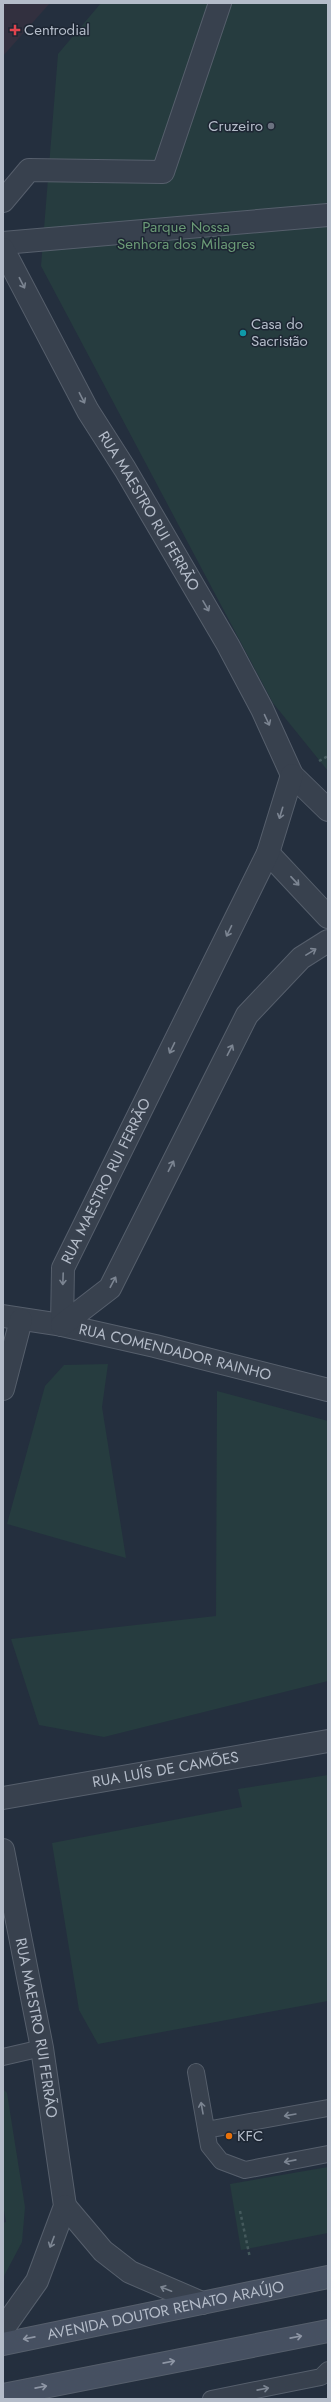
<svg xmlns="http://www.w3.org/2000/svg" width="331" height="2402" font-family="Jost,sans-serif">
  <style>
    .medical { fill: #32303f }
    .green { fill: #263c3f }
    .lines { fill: none; stroke-linecap: round; stroke-linejoin: round }
    .lane-casing { stroke: #565f6c; stroke-width: 18 }
    .street-casing { stroke: #565f6c; stroke-width: 24 }
    .secondary-casing { stroke: #565f6c; stroke-width: 24 }
    .path { stroke: #44595c; stroke-width: 2.5; stroke-dasharray: 3 3; stroke-linecap: butt }
    .lane { stroke: #38414e; stroke-width: 16 }
    .street { stroke: #38414e; stroke-width: 22 }
    .secondary { stroke: #465061; stroke-width: 22 }
    .oneway { stroke: #7c8592 }
    .oneway2 { stroke: #8e96a5 }
    .health-dot { fill: #e0444e; stroke: #1d2633; stroke-width: 1.5 }
    .worship-dot { fill: #6b7280; stroke: #1d2633; stroke-width: 1.5 }
    .culture-dot { fill: #0f9aa8; stroke: #1d2633; stroke-width: 1.5 }
    .food-dot { fill: #e8710a; stroke: #1d2633; stroke-width: 1.5 }
    .labels { text-anchor: middle; dominant-baseline: central; stroke-width: 3; stroke-linejoin: round; paint-order: stroke }
    .poi-label { font-size: 15px; fill: #b4bcc9; stroke: #1d2633; text-anchor: start }
    .park-label { font-size: 15px; fill: #6b9a76; stroke: #1d2633 }
    .street-label { font-size: 15px; fill: #b4bcc9; stroke: #1d2633 }
  </style>
  <rect width="100%" height="100%" fill="#242f3e"/>
  <path class="medical" d="M3 3H50L3 56Z"/>
  <path class="green" d="M101 3H328V771L273 703 41 266 58 54Z
    M108 1364 102 1407 126 1558 7 1524 45 1386 64 1365Z
    M217 1391 328 1421V1681L104 1737 39 1725 11 1639 216 1616Z
    M328 1775V2001L98 2044 79 2010 52 1843 242 1807 238 1789Z
    M3 2089 7 2093 25 2207 22 2242 3 2278V2223L6 2222 3 2205Z
    M328 2167V2233L241 2250 230 2184Z"/>
  <g class="lines">
    <g class="lane-casing">
      <path id="lane" d="M3 2057 42 2048
        M196 2072 209 2146 221 2161 245 2170 328 2154
        M206 2130 328 2108
        M211 2399 321 2377 328 2370"/>
    </g>
    <g class="street-casing">
      <g id="street">
        <path d="M3 201 29 170 163 172 220 3"/>
        <path d="M3 243 328 215"/>
        <path id="s1" d="M3 249 88 411 125 469 228 645 262 709 292 775 328 810"/>
        <path d="M268 853 328 917"/>
        <path id="s2" d="M3 1316 62 1325 155 1346 328 1390"/>
        <path id="s3" d="M62 1325 63 1268 268 853 292 775"/>
        <path d="M62 1325 110 1288 247 1015 301 958 328 941"/>
        <path d="M3 1389 21 1320"/>
        <path id="s4" d="M3 1798 328 1741"/>
        <path id="s5" d="M3 1850 42 2048 65 2206 37 2281 3 2329"/>
        <path d="M65 2206 103 2251 130 2272 202 2303"/>
      </g>
    </g>
    <g class="secondary-casing">
      <g id="secondary">
        <path id="s6" d="M3 2344 328 2277"/>
        <path d="M3 2395 328 2331"/>
      </g>
    </g>
    <path class="path" d="M319 761 328 756
      M240 2211 250 2258"/>
    <use href="#lane" class="lane"/>
    <use href="#street" class="street"/>
    <use href="#secondary" class="secondary"/>
  </g>
  <defs><path id="oneway-shaft" d="M-6 0H5M1.5-3L5.5 0L1.5 3" fill="none" stroke-width="1.6" stroke-linecap="round" stroke-linejoin="round"/></defs>
  <g class="oneway">
    <use href="#oneway-shaft" transform="translate(22 283) rotate(63)"/>
    <use href="#oneway-shaft" transform="translate(82 398) rotate(63)"/>
    <use href="#oneway-shaft" transform="translate(206 606) rotate(60)"/>
    <use href="#oneway-shaft" transform="translate(267 720) rotate(65)"/>
    <use href="#oneway-shaft" transform="translate(281 813) rotate(107)"/>
    <use href="#oneway-shaft" transform="translate(295 881) rotate(47)"/>
    <use href="#oneway-shaft" transform="translate(229 931) rotate(116)"/>
    <use href="#oneway-shaft" transform="translate(311 952) rotate(-31)"/>
    <use href="#oneway-shaft" transform="translate(172 1048) rotate(116)"/>
    <use href="#oneway-shaft" transform="translate(230 1050) rotate(-63)"/>
    <use href="#oneway-shaft" transform="translate(171 1166) rotate(-63)"/>
    <use href="#oneway-shaft" transform="translate(63 1279) rotate(92)"/>
    <use href="#oneway-shaft" transform="translate(113 1282) rotate(-62)"/>
    <use href="#oneway-shaft" transform="translate(202 2108) rotate(-100)"/>
    <use href="#oneway-shaft" transform="translate(290 2115) rotate(170)"/>
    <use href="#oneway-shaft" transform="translate(290 2161) rotate(169)"/>
    <use href="#oneway-shaft" transform="translate(52 2242) rotate(111)"/>
    <use href="#oneway-shaft" transform="translate(166 2289) rotate(-158)"/>
    <use href="#oneway-shaft" transform="translate(263 2389) rotate(-11)"/>
  </g>
  <g class="oneway2">
    <use href="#oneway-shaft" transform="translate(296 2337) rotate(-11)"/>
    <use href="#oneway-shaft" transform="translate(29 2338) rotate(169)"/>
    <use href="#oneway-shaft" transform="translate(169 2362) rotate(-11)"/>
    <use href="#oneway-shaft" transform="translate(41 2387) rotate(-11)"/>
  </g>
  <path class="health-dot" d="M13 24h4v4h4v4h-4v4h-4v-4h-4v-4h4z"/>
  <circle class="worship-dot" cx="271" cy="126" r="4"/>
  <circle class="culture-dot" cx="243" cy="333" r="4"/>
  <circle class="food-dot" cx="229" cy="2136" r="4"/>
  <g class="labels">
    <g class="poi-label">
      <text x="24" y="30">Centrodial</text>
      <text x="263" y="126" text-anchor="end">Cruzeiro</text>
      <text x="251" y="324">Casa do<tspan x="251" dy="17">Sacristão</tspan></text>
      <text x="237" y="2136">KFC</text>
    </g>
    <g class="park-label">
      <text x="186" y="227">Parque Nossa<tspan x="186" dy="17">Senhora dos Milagres</tspan></text>
    </g>
    <g class="street-label">
      <text stroke="none"><textPath href="#s1" startOffset="300">RUA MAESTRO RUI FERRÃO</textPath></text>
      <text stroke="none"><textPath href="#s3" startOffset="154">RUA MAESTRO RUI FERRÃO</textPath></text>
      <text stroke="none"><textPath href="#s2" startOffset="176">RUA COMENDADOR RAINHO</textPath></text>
      <text stroke="none"><textPath href="#s4" startOffset="165">RUA LUÍS DE CAMÕES</textPath></text>
      <text stroke="none"><textPath href="#s5" startOffset="181">RUA MAESTRO RUI FERRÃO</textPath></text>
      <text stroke="none"><textPath href="#s6" startOffset="166">AVENIDA DOUTOR RENATO ARAÚJO</textPath></text>
    </g>
  </g>
  <rect width="331" height="2402" fill="none" stroke="#b4bcc9" stroke-width="8"/>
</svg>
